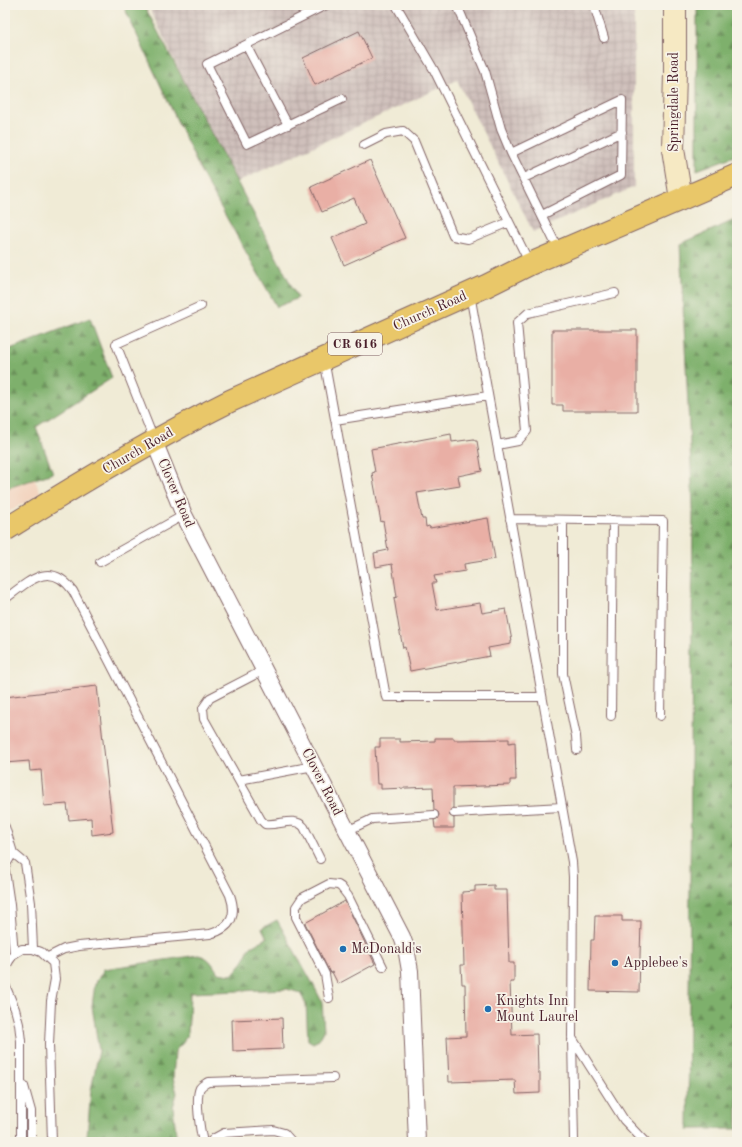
<svg xmlns="http://www.w3.org/2000/svg" width="742" height="1147" font-family="'Old Standard TT',serif">
  <style>
    .built { fill: #f3d4bf }
    .industrial { fill: url(#industrial-grid) }
    .forest { fill: url(#forest-firs); stroke: #64684c }
    .building { fill: #e9afa5 }
    .lines { fill: none; stroke-linecap: round; stroke-linejoin: round }
    .service-casing { stroke: #846667; stroke-width: 10 }
    .minor-casing { stroke: #846667; stroke-width: 18 }
    .secondary-casing { stroke: #846667; stroke-width: 24 }
    .primary-casing { stroke: #846667; stroke-width: 24 }
    .service { stroke: #fff; stroke-width: 8 }
    .minor { stroke: #fff; stroke-width: 16 }
    .secondary { stroke: #f6e9c3; stroke-width: 22 }
    .primary { stroke: #e9c769; stroke-width: 22 }
    .poi-dot { fill: #1f6fb2; stroke: #f7f3e8; stroke-width: 1.5 }
    .labels { text-anchor: middle; dominant-baseline: central; stroke-width: 3.5; stroke-linejoin: round; paint-order: stroke }
    .shield { fill: #f7f3e8; stroke: #7e5f64; stroke-width: 1 }
    .shield-label { font-size: 13px; font-weight: bold; fill: #4a1f2b }
    .street-label { font-size: 14px; fill: #4a1f2b; stroke: #f7f3e8 }
    .poi-label { font-size: 14px; fill: #4a1f2b; stroke: #f7f3e8; text-anchor: start }
  </style>
  <defs>
    <pattern id="industrial-grid" width="8" height="8" patternUnits="userSpaceOnUse"><rect width="8" height="8" fill="#cfc0bb"/><path d="M0 4h8M4 0v8" fill="none" stroke="#b3a5a1"/></pattern>
    <pattern id="forest-firs" width="22" height="20" patternUnits="userSpaceOnUse"><rect width="22" height="20" fill="#7eb06c"/><path d="M5 1l3.5 6h-7zM16 11l3.5 6h-7z" fill="#698f59"/></pattern>
  </defs>
  <rect width="100%" height="100%" fill="#f7f3e8"/>
  <filter id="ink" filterUnits="userSpaceOnUse"><feTurbulence type="fractalNoise" baseFrequency=".025" numOctaves="2"/><feDisplacementMap in="SourceGraphic" scale="8" xChannelSelector="R" yChannelSelector="G"/><feConvolveMatrix kernelMatrix="1 2 1 2 8 2 1 2 1" color-interpolation-filters="sRGB"/></filter>
  <filter id="wash" filterUnits="userSpaceOnUse"><feTurbulence type="fractalNoise" baseFrequency=".012" numOctaves="4" result="noise"/><feDisplacementMap in="SourceGraphic" scale="16" xChannelSelector="R" yChannelSelector="G"/><feGaussianBlur stdDeviation="0.9" result="paint"/><feColorMatrix in="noise" values="0 0 0 0 0 0 0 0 0 0 0 0 0 0 0 0 0 1.4 0 .05"/><feComposite in="paint" operator="in"/></filter>
  <g filter="url(#wash)">
    <rect width="100%" height="100%" fill="#f0ebd6"/>
    <path class="built" d="M5 418 41 493 5 514Z"/>
    <path class="industrial" d="M148 5H634V187L533 232 457 80 233 184Z"/>
    <path class="forest" d="M123 5H144L298 298 277 307 202 174Z
      M697 5H737V155L697 170Z
      M737 219V1129H688L693 507 680 244Z
      M90 318 112 378 36 427 53 473 5 489V342L10 349Z
      M277 920 313 984 322 1002 324 1031 319 1040 313 1043 308 1040 306 1004 300 993 287 989 190 993 189 1019 188 1032 183 1043 175 1051 174 1065 173 1078 177 1093 173 1107 177 1142H90L87 1136 91 1090 99 1051 92 1006 95 984 104 969 198 955C209 957 212 963 218 973L232 975 243 962 249 948 267 938 262 928Z"/>
    <g id="blocks">
      <path class="building" d="M359 31 372 58 315 85 303 58Z
        M370 160 405 238 344 265 332 238 365 224 354 198 322 212 311 187Z
        M552 330H637V411H563V405H552Z
        M451 434 452 442 474 439 475 441H477L482 471 458 476 460 486 417 493 422 519H425L426 527 429 526 430 528 488 518 495 559 464 564 465 571 434 576 436 583H432L437 610 480 603 482 613 506 609 512 641H511V644L488 648 490 656 410 671 405 647 403 648 399 628 394 598 397 597 392 564 376 567 374 553 388 550 383 521 381 522 372 473 375 472 371 449Z
        M97 686 113 832 92 835 91 818 69 820 67 804 44 806 41 770 30 771 29 761 5 763V697Z
        M435 738H454V740L509 739V743L515 742 516 780H510V785L453 787V808L451 809 449 813 450 816 454 818V828H435L434 820 437 819 439 815 438 812 434 810 433 787 381 789V784H377L375 747H380V739H400V742L435 741Z
        M494 885V890H507L509 963H514V982H510L512 1035 537 1034 538 1073H540V1093L516 1094 515 1080 449 1082 447 1037 466 1036 465 984H462L461 965H464L462 892 475 891V886Z
        M345 901 375 964 338 984 332 972 330 973 305 923Z
        M595 916H622V921H641L639 992 590 991 591 940H594Z
        M282 1018 283 1049 233 1051 232 1020Z"/>
    </g>
  </g>
  <g filter="url(#ink)">
    <use href="#blocks" fill-opacity="0" stroke="#846667" stroke-width="1"/>
    <g class="lines">
      <g class="service-casing">
        <path id="service" d="M326 5 207 64 247 144 342 99
          M396 5 434 70 530 264
          M457 5 485 71 501 129 511 153
          M594 5 604 38
          M246 45 288 125
          M364 145 386 134 403 131 414 141 453 236 468 239 509 222
          M524 178 622 132
          M542 215 621 175 622 100 511 153 559 251
          M470 294 572 862 573 877 572 1038 574 1142
          M324 359 386 697H542
          M335 420 488 396
          M154 440 116 344 201 306
          M497 445 518 441 527 431 517 323 528 313 615 293
          M510 519 663 521 660 716
          M563 520V674L576 736 577 750
          M100 562 184 515
          M5 599C28 582 50 559 73 591L230 895C237 915 232 928 210 934L79 946 64 949 48 957
          M264 670 210 698 203 708 204 719 261 820 265 824C278 826 294 816 304 827L320 859
          M611 716 613 520
          M239 780 314 766
          M454 813 562 807
          M5 827 13 853 25 863 31 903 33 949
          M347 831 372 819 434 815
          M5 866 13 853
          M5 871 10 905 14 954
          M5 976 6 967 9 961 14 954 22 949H33L41 952 53 963 55 979 51 1001 49 1044 52 1142
          M5 985 15 1009 19 1024 21 1041V1142
          M329 998 325 974 296 917V907L302 898 329 884 338 885 341 887 348 896 383 967
          M572 1038 624 1120 645 1142
          M24 1086 31 1111V1142
          M203 1142C200 1130 195 1098 200 1088 202 1085 205 1084 208 1082L333 1078
          M211 1142 213 1139 224 1133 273 1130 284 1133 292 1142"/>
      </g>
      <g class="minor-casing">
        <path id="minor" d="M154 441 184 515 402 937 406 948 410 971 417 1142"/>
      </g>
      <g class="secondary-casing">
        <path id="secondary" d="M675 5V73L673 149 681 199"/>
      </g>
      <g class="primary-casing">
        <path id="primary" d="M5 530C78 484 152 440 230 401L486 286 530 264 737 175"/>
      </g>
      <use href="#service" class="service"/>
      <use href="#minor" class="minor"/>
      <use href="#secondary" class="secondary"/>
      <use href="#primary" class="primary"/>
    </g>
  </g>
  <g class="poi-dot">
    <circle cx="343" cy="949" r="4"/>
    <circle cx="615" cy="963" r="4"/>
    <circle cx="488" cy="1009" r="4"/>
  </g>
  <g class="labels">
    <rect class="shield" x="328" y="333" width="54" height="22" rx="3"/>
    <g class="shield-label">
      <text x="355" y="344">CR 616</text>
    </g>
    <g class="street-label">
      <text transform="translate(674 102) rotate(-90)">Springdale Road</text>
      <text transform="translate(430 311) rotate(-24)">Church Road</text>
      <text transform="translate(138 451) rotate(-30)">Church Road</text>
      <text transform="translate(176 493) rotate(67)">Clover Road</text>
      <text transform="translate(322 782) rotate(63)">Clover Road</text>
    </g>
    <g class="poi-label">
      <text x="351" y="949">McDonald's</text>
      <text x="623" y="963">Applebee's</text>
      <text x="496" y="1001">Knights Inn<tspan x="496" dy="16">Mount Laurel</tspan></text>
    </g>
  </g>
  <rect width="742" height="1147" fill="none" stroke="#f7f3e8" stroke-width="20"/>
</svg>
